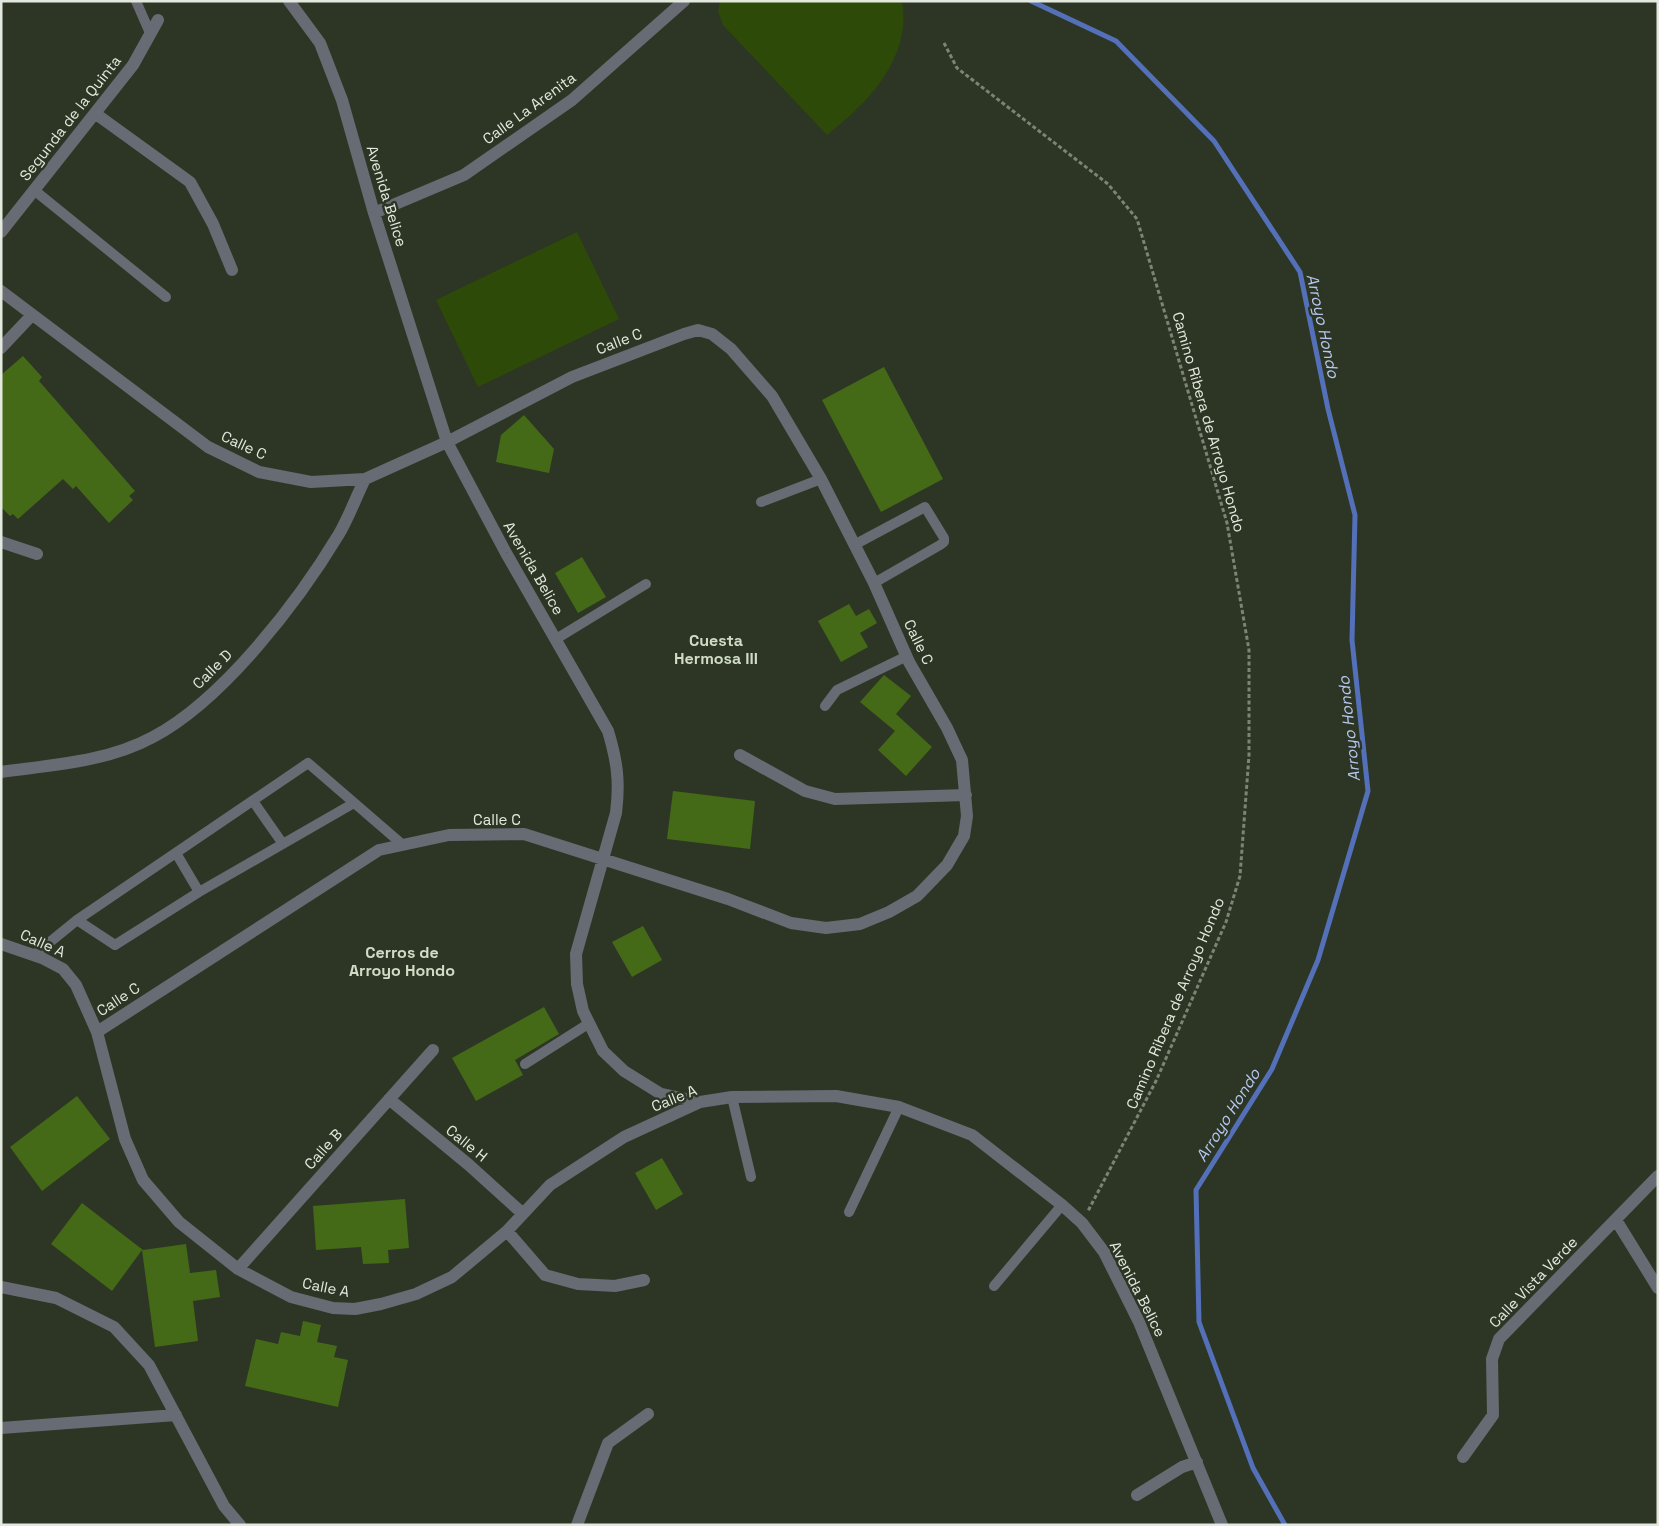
<svg xmlns="http://www.w3.org/2000/svg" width="1659" height="1526" font-family="'Space Grotesk',sans-serif">
  <style>
    .green { fill: #2d4a09 }
    .lines { fill: none; stroke-linecap: round; stroke-linejoin: round }
    .stream { stroke: #5470b9; stroke-width: 5 }
    .building { fill: #446a17 }
    .path { stroke: #7c8476; stroke-width: 3; stroke-dasharray: 4 2.5; stroke-linecap: butt }
    .service { stroke: #676b73; stroke-width: 10 }
    .minor { stroke: #676b73; stroke-width: 12 }
    .labels { text-anchor: middle; dominant-baseline: central; stroke-width: 5; stroke-linejoin: round; paint-order: stroke }
    .street-label { font-size: 15px; fill: #e3e9de; stroke: #2d3625 }
    .water-label { font-size: 16px; font-style: italic; fill: #b7c8f0; stroke: #2d3625 }
    .neighbourhood-label { font-size: 16px; font-weight: bold; fill: #d0dcc6; stroke: #2d3625 }
  </style>
  <rect width="100%" height="100%" fill="#2d3625"/>
  <path class="green" d="M720 1H902C912 58 868 103 827 135L723 25 718 11Z
    M577 232 619 319 478 387 436 300Z"/>
  <g class="lines">
    <path class="stream" d="M1031 1 1116 41 1214 141 1300 272 1328 409 1355 515 1352 640 1368 791 1318 960 1272 1069 1196 1190 1199 1322 1253 1468 1285 1525"/>
  </g>
  <path class="building" d="M23 356 42 377 39 381 135 491 129 496 133 500 109 523 76 486 73 489 63 479 18 519 13 514 10 516 1 507V375Z
    M884 367 943 479 881 512 822 400Z
    M524 415 554 449 549 473 496 462 501 435Z
    M582 557 606 597 578 613 555 573Z
    M849 604 856 616 869 609 877 623 860 633 868 647 841 662 818 621Z
    M884 675 911 696 896 714 932 747 906 776 878 750 895 731 860 702Z
    M673 791 755 801 750 849 667 839Z
    M643 926 662 960 632 977 612 942Z
    M544 1007 559 1034 515 1060 523 1075 476 1101 452 1058Z
    M77 1096 110 1139 42 1191 10 1147Z
    M662 1158 683 1194 656 1210 635 1173Z
    M405 1199 409 1248 388 1250 389 1263 363 1264 361 1247 316 1250 313 1206Z
    M82 1203 143 1250 186 1244 190 1273 216 1270 220 1297 193 1301 198 1341 155 1347 142 1250 112 1291 51 1244Z
    M303 1321 321 1325 317 1342 337 1346 334 1357 348 1360 338 1407 245 1386 256 1339 278 1344 281 1332 300 1336Z"/>
  <g class="lines">
    <path class="path" d="M944 43 957 68 1108 184 1137 219 1227 523 1249 650V755L1240 876 1226 922 1156 1081 1088 1211"/>
    <path class="service" d="M136 1 150 33
      M34 190 166 297
      M761 502 821 479
      M854 545 925 507 944 538V542L940 545 874 583
      M556 639 646 584
      M825 706 837 690 907 656
      M253 801 283 844
      M176 853 199 892
      M77 920 115 945 199 892 354 803
      M34 955 77 920 308 763 403 845
      M525 1064 588 1024
      M732 1097 751 1177
      M849 1212 899 1107
      M994 1286 1062 1205"/>
    <path class="minor" d="M289 1 320 43 342 100 374 213 447 442 506 553 608 731C617 761 620 781 616 813L576 954 577 984 583 1011 603 1051 624 1071 661 1094 700 1102
      M96 114 190 182 213 224 232 270
      M374 213 464 175 572 100 684 1
      M1 232 133 65 158 20
      M1 291 208 447 259 472 311 482 365 479 447 442 572 377 684 334 698 330 712 334 731 349 772 396 821 479 874 583 909 662 947 728 962 760 967 816 964 836 947 865 917 896 889 912 860 924 826 928 791 923 728 899 524 834 449 835 379 850 97 1032
      M1 348 32 315
      M1 542 37 554
      M740 755 805 791 835 799 966 795
      M1 772C52 765 107 762 153 737 223 700 298 602 339 534 349 517 356 497 365 479
      M1 944 42 958 63 969 76 985 97 1032 125 1139 143 1180 179 1222 238 1269 291 1297 333 1308 355 1309 381 1304 416 1294 452 1277 507 1231 550 1185 624 1137 700 1102 732 1097 836 1096 899 1107 972 1135 1062 1205 1082 1223 1104 1252 1139 1322 1222 1525
      M389 1099 469 1165 522 1213
      M1616 1220 1658 1288
      M507 1231 545 1275 578 1284 615 1286 644 1280
      M238 1269 433 1050
      M1 1287 56 1298 114 1327 149 1365 224 1506 240 1525
      M1 1428 176 1415
      M1463 1457 1493 1415 1492 1359 1499 1339 1658 1176
      M1137 1495 1182 1467 1197 1462
      M577 1525 608 1443 648 1414"/>
  </g>
  <g class="labels">
    <g class="street-label">
      <text transform="translate(529 108) rotate(-36)">Calle La Arenita</text>
      <text transform="translate(70 118) rotate(-52)">Segunda de la Quinta</text>
      <text transform="translate(387 196) rotate(73)">Avenida Belice</text>
      <text transform="translate(619 341) rotate(-21)">Calle C</text>
      <text transform="translate(1209 422) rotate(74)">Camino Ribera de Arroyo Hondo</text>
      <text transform="translate(244 445) rotate(25)">Calle C</text>
      <text transform="translate(534 568) rotate(60)">Avenida Belice</text>
      <text transform="translate(919 642) rotate(64)">Calle C</text>
      <text transform="translate(212 669) rotate(-45)">Calle D</text>
      <text x="497" y="819">Calle C</text>
      <text transform="translate(43 943) rotate(24)">Calle A</text>
      <text transform="translate(118 999) rotate(-33)">Calle C</text>
      <text transform="translate(1175 1003) rotate(-67)">Camino Ribera de Arroyo Hondo</text>
      <text transform="translate(674 1098) rotate(-22)">Calle A</text>
      <text transform="translate(467 1143) rotate(39)">Calle H</text>
      <text transform="translate(323 1149) rotate(-48)">Calle B</text>
      <text transform="translate(1533 1282) rotate(-46)">Calle Vista Verde</text>
      <text transform="translate(326 1287) rotate(11)">Calle A</text>
      <text transform="translate(1138 1289) rotate(63)">Avenida Belice</text>
    </g>
    <g class="water-label">
      <text transform="translate(1323 326) rotate(78)">Arroyo Hondo</text>
      <text transform="translate(1349 729) rotate(-96)">Arroyo Hondo</text>
      <text transform="translate(1228 1115) rotate(-58)">Arroyo Hondo</text>
    </g>
    <g class="neighbourhood-label">
      <text x="716" y="640">Cuesta<tspan x="716" dy="18">Hermosa III</tspan></text>
      <text x="402" y="952">Cerros de<tspan x="402" dy="18">Arroyo Hondo</tspan></text>
    </g>
  </g>
  <rect width="1659" height="1526" fill="none" stroke="#e3e9de" stroke-width="5"/>
</svg>
